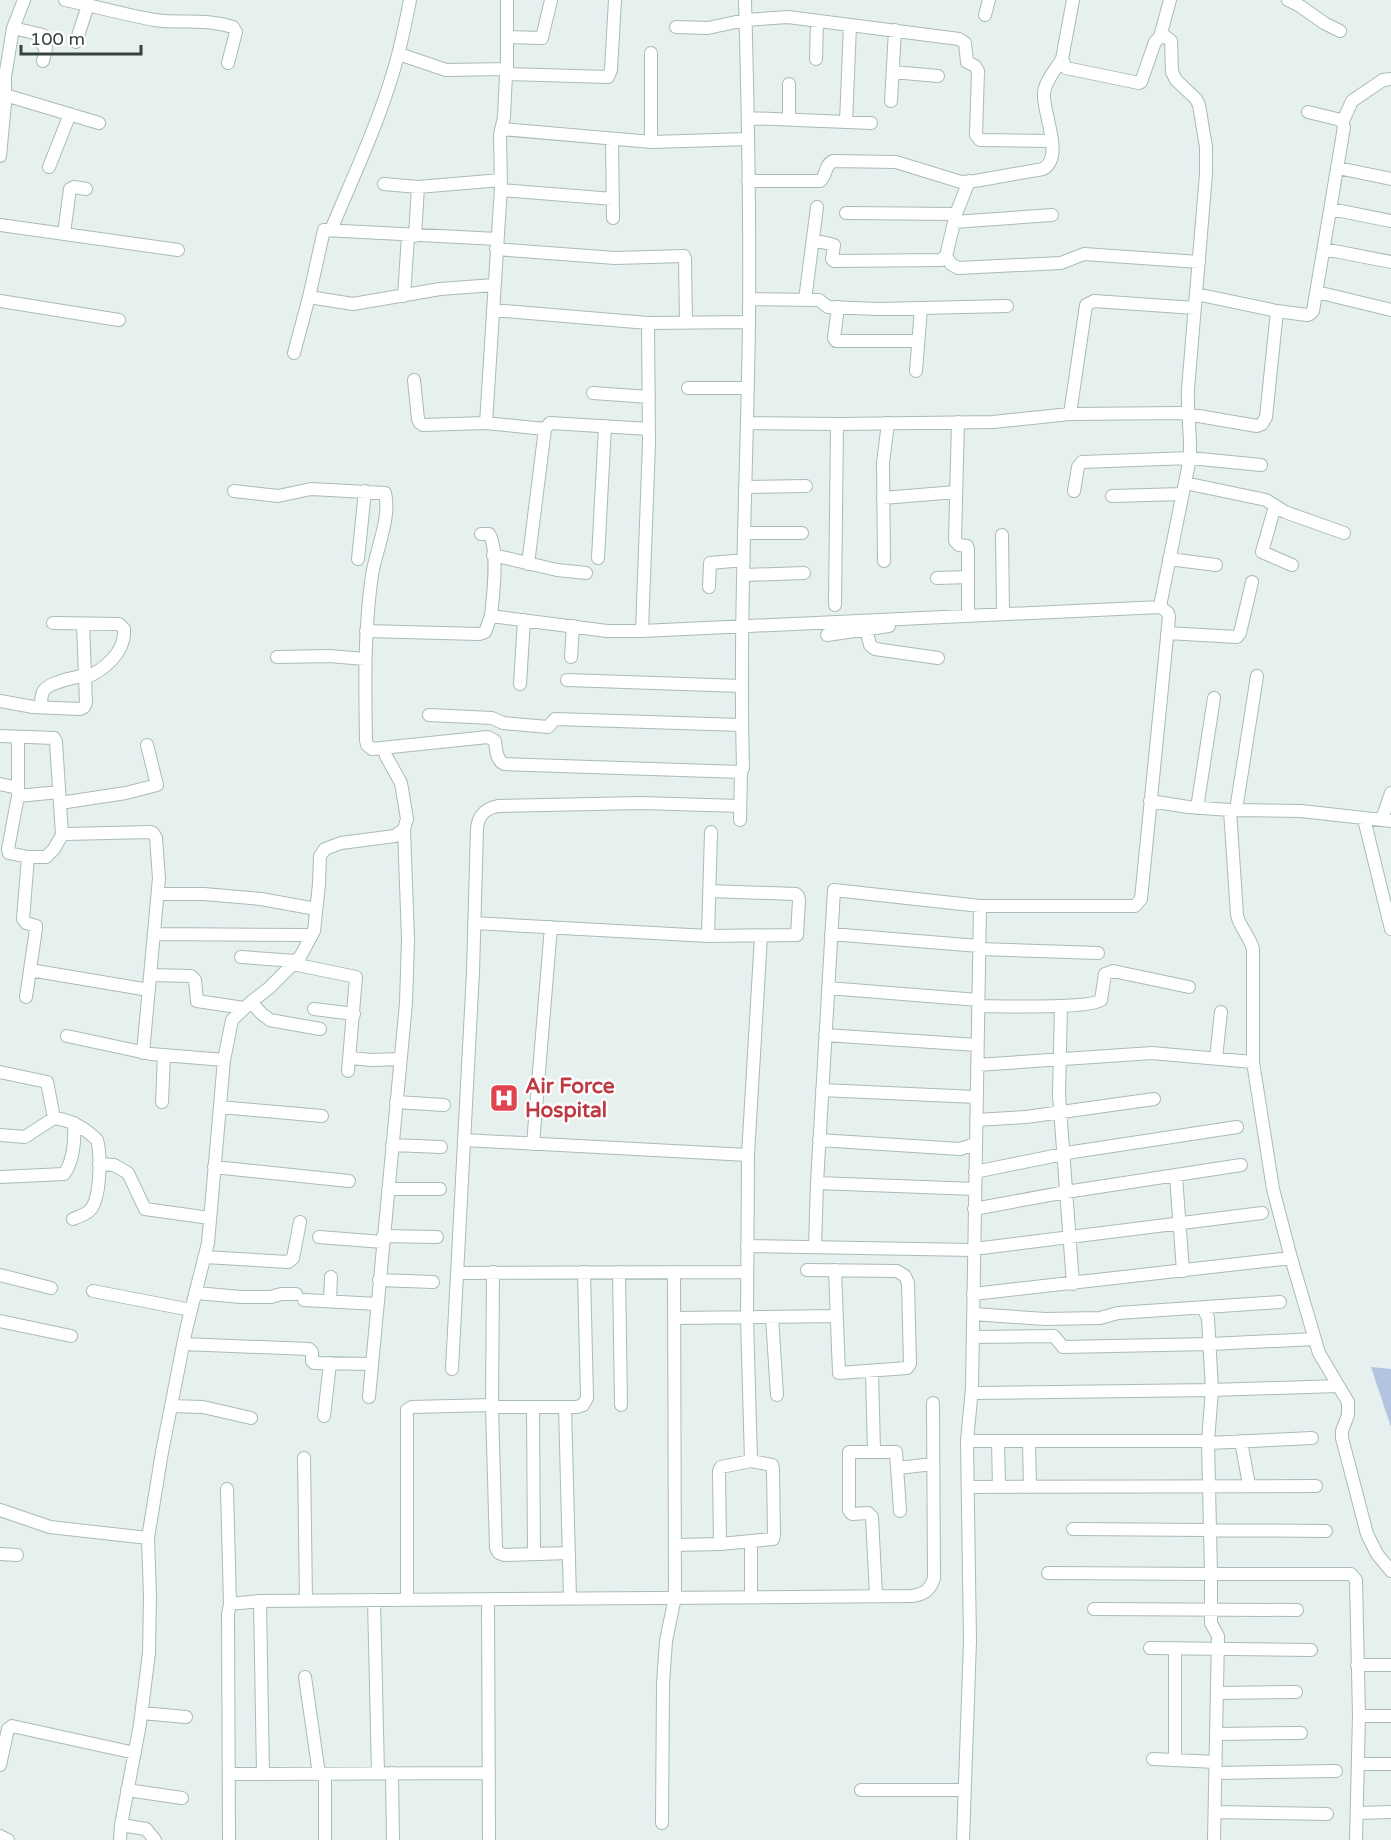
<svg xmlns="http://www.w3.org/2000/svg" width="1391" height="1840" font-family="'Varela Round',sans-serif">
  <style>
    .green { fill: #b2c4e1 }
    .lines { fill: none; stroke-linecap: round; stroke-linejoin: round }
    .minor-casing { stroke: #a9bbb8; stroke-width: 14 }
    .minor { stroke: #fff; stroke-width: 12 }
    .labels { text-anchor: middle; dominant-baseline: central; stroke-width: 4.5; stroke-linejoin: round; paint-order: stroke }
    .health-label { font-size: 21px; font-weight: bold; fill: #be3a42; stroke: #fff; text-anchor: start }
  </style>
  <rect width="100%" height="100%" fill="#e6f1ef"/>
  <path class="green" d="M1371 1367 1391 1369V1427Z"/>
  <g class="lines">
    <g class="minor-casing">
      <path id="minor" d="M65 0C95 6 125 15 155 20 182 24 204 18 233 27L236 32 228 63
        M1073 0 1062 59 1066 68 1139 83 1141 82 1155 42 1162 35
        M1288 0 1300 6 1324 23 1340 31
        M985 15 989 0
        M676 27 708 28 745 20 788 17 959 39 965 43 967 62 975 66 978 71 976 135 980 140 1052 141
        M13 28 43 35 42 44 46 48 43 61
        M507 37 542 38 551 0
        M76 42 88 5
        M399 54 446 70 507 69
        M816 59 817 21
        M893 72 938 76
        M507 74V0
        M5 95 99 123
        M891 101 895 30
        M748 118 871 123
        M789 119V84
        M1343 121 1352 101 1383 80 1391 79
        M846 122 850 25
        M501 129 652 142 748 139
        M612 139 613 218
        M651 142V53
        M0 156 5 103V77L13 28 24 0
        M49 167 70 114
        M1338 168 1391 179
        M748 181H820C827 176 824 165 833 161L896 162 961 182 975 181 1043 169C1065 157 1042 112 1044 93 1045 81 1056 69 1062 59
        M384 184 418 187 501 180
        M501 190 613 199
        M1331 209 1391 221
        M846 213 956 214
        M954 222 1052 215
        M0 225 178 250
        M331 230C352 179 376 129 392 76 400 51 405 26 410 0
        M64 233 70 189 74 187 86 189
        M415 236 418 187
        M813 240 834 245 832 259 834 261 941 260 946 256 956 214 969 181
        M496 249 615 258 684 256 685 259 686 322
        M1324 249 1391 262
        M946 256 951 264 958 268 1061 263 1084 254 1199 262
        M1317 292 1391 310
        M1196 294 1277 311 1307 315 1310 314 1313 311 1344 127 1341 120 1308 112
        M404 296 408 236
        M309 297 353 304 440 289 494 285
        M749 299 819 300 828 307 878 309 1007 306
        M805 300 817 207
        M0 301 119 320
        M838 307 834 338 836 341H918
        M493 310 648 323 749 322
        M294 353 309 297 324 230 497 239
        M916 371 921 308
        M414 380 418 419 420 423 423 425 486 423 545 429
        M688 388H747
        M593 393 649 397
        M1070 414 1086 305 1094 301 1195 308
        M958 422 955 541 959 545 967 546 968 549V615
        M486 423 501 187 500 135 504 117 506 74 608 77 611 70 615 0
        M747 423 840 424 993 422 1070 414 1181 413 1257 426 1262 424 1266 417 1277 311
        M1185 483 1266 500 1285 512 1344 533
        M745 487 806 486
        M234 491 278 496 311 489 385 493C391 518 376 550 372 575 364 630 365 685 366 740L367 745 372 749 488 737 495 741C496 749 496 760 504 764L741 772 743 768C739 620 747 471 749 323 750 215 748 108 745 0
        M1074 491 1078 467 1082 462 1190 458 1261 465
        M1112 496 1182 494
        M883 498 956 492
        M1275 506 1262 552 1292 565
        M744 533H802
        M481 534H489C499 550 493 596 491 616
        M1002 535 1003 613
        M493 555 557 570 586 573
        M598 558 605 426
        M358 559 365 491
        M1169 559 1216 565
        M884 561 883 463 888 423
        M528 564 545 429 550 423 649 429
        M744 575 804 573
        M937 578 968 577
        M709 587 710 563 744 560
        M835 605 837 424
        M1161 607V601L1190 458C1191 435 1187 412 1188 389L1206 174V147L1199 105 1196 99 1176 80 1172 72 1171 41 1161 33 1170 0
        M53 623 119 624 124 629C126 652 104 670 85 678
        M866 629 870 645 875 649 938 658
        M366 631 479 634 485 632 491 616 607 631H642L1161 607 1168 613 1169 617 1141 899 1135 906H980L834 890 817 1183 815 1247
        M642 631 649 443 648 323
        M1167 633 1237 637 1240 633 1252 582
        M827 635 889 626
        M277 657 329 656 365 659
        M571 657 573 626
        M567 680 741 686
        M520 684 524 620
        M0 701 33 707 80 709 84 707 86 703 83 624
        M41 707C41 702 41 696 43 692 47 682 75 678 85 675
        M429 715 492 718 503 723 548 727 555 719 741 725
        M0 736 54 738 56 742 62 835
        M18 738V796L8 849 9 853 28 857H46L54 849 62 835 66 834 150 832 153 833 156 838 159 878 143 1053
        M0 784 18 788
        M18 796 59 792
        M1150 801 1188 807 1230 810 1301 811 1391 821
        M60 803 126 793 157 785 147 745
        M1197 808 1214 698
        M1230 810 1237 915C1240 928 1250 937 1253 949V1062L1273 1189 1291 1258 1319 1353 1348 1402V1415L1342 1431V1438L1367 1534 1377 1554 1391 1571
        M1236 810 1257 676
        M1364 819 1391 929
        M1382 819 1391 793
        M740 820 741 772
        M158 894H204L261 899 316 909
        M474 923 708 936 797 935 799 900 798 896 796 894 710 891
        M155 934 312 935
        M831 934 979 946
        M708 936 711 832
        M979 949 1098 953
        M241 957 296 961
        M293 964 356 977 348 1071
        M30 970 149 990
        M151 975 191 976 195 980 197 1001 244 1008
        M828 988 978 1000
        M26 997 36 929V926L26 923 23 919 28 857
        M251 1002 262 1014 270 1020 320 1029
        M978 1006C998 1006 1089 1009 1101 1000L1105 974 1113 971 1189 987
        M1061 1006 1059 1095 1073 1284
        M314 1009 354 1014
        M825 1035 977 1045
        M67 1036 151 1054 224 1060
        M350 1058 372 1060 400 1059
        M1216 1058 1221 1012
        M977 1065 1152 1053 1253 1062
        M0 1072 47 1082 54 1118
        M822 1090 976 1097
        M162 1102 164 1055
        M396 1102 444 1105
        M220 1107 322 1116
        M976 1120 1026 1117 1154 1099
        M0 1135 25 1137 54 1118C71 1120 85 1128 97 1140 101 1154 101 1199 90 1210 86 1215 79 1216 73 1219
        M464 1140 748 1155
        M819 1140 960 1149 975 1144
        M533 1144 551 927
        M392 1145 441 1147
        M99 1164 114 1165 128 1173 145 1209 210 1218
        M214 1167 349 1181
        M975 1172 1073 1152 1237 1127
        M1176 1176 1183 1271
        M0 1177 64 1174C74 1160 75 1140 74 1123
        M817 1183 975 1189
        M388 1189H440
        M974 1209 1066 1192 1241 1165
        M383 1236 437 1237
        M319 1237 383 1242
        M747 1246 974 1250
        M974 1249 1262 1213
        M205 1257 288 1262 293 1258 300 1222
        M807 1270 897 1271 905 1276 908 1283 910 1364 907 1368 839 1373 835 1270
        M493 1272 492 1407 496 1548 499 1553 504 1555 569 1553
        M619 1272 621 1405
        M457 1273 747 1272
        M0 1275 51 1288
        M379 1280 433 1282
        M93 1291 191 1310
        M196 1293 241 1297H271L281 1294H296
        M973 1294 1291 1258
        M304 1300 377 1304
        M330 1300 331 1277
        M1203 1308 1208 1318 1212 1390 1208 1441 1211 1574H1351L1356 1580 1359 1716 1356 1840
        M973 1314 1045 1319 1100 1318 1118 1313 1280 1302
        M772 1317 777 1395
        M674 1318 836 1316
        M0 1321 71 1336
        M973 1337 1054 1336 1063 1347 1210 1344 1315 1339
        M183 1344 309 1349 312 1352V1361L314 1363 372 1364
        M452 1369 473 972 477 829C478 816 484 809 498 806L641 803 740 806
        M872 1371 874 1451
        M972 1393 1212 1390 1338 1386
        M369 1397 406 1003 408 939 404 829
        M171 1406 203 1407 251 1418
        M492 1407H577L583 1405 587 1398 584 1272
        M533 1407 534 1554
        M565 1407 570 1598
        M324 1416 330 1363
        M967 1441H1208
        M998 1441 999 1487
        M1029 1441 1030 1487
        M1241 1441 1249 1485
        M1208 1443 1312 1438
        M304 1458 306 1600
        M751 1461 747 1318 748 1155 761 936
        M898 1468 933 1464
        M968 1487 1316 1486
        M227 1489 230 1604
        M0 1510 50 1527 148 1538
        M1073 1529 1326 1531
        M675 1545 720 1544 773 1539 774 1535 773 1469 772 1465 751 1461 721 1467 719 1471 720 1544
        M0 1554 17 1555
        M1048 1573 1211 1574V1623L1218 1636 1214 1840
        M751 1596V1542
        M876 1596 872 1517 868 1513 852 1514 849 1510V1452H896L900 1511
        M488 1599 489 1840
        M374 1600 378 1773
        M407 1600V1410L412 1407 492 1405
        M260 1601 263 1774
        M1094 1609 1297 1610
        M1150 1648 1311 1650
        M1357 1665H1391
        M305 1677 319 1774
        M1217 1693 1296 1692
        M142 1713 186 1717
        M1359 1716H1391
        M1216 1734 1301 1733
        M1153 1759 1216 1762
        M1175 1760V1648
        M1359 1764H1391
        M0 1765 8 1729 12 1726 135 1753
        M392 1773 393 1840
        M1216 1773 1336 1771
        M229 1774 489 1773
        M325 1774V1840
        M127 1790 182 1798
        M861 1790H965
        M1215 1812 1327 1814
        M1358 1813 1391 1812
        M662 1823 663 1684 666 1641 675 1597 674 1272
        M121 1825 146 1829 155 1840
        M0 1836 8 1840
        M120 1840 121 1825 140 1724 149 1653 150 1596 148 1538 162 1452 186 1330 208 1243 224 1060 232 1020 251 1002 269 988 300 957 314 931 319 884 320 856 325 849 341 843 395 836 404 829 407 819 401 783 386 756 384 749
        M229 1840 228 1614 230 1604 260 1601 912 1596C925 1594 930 1590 934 1578L933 1403
        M963 1840 970 1641 967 1441 972 1388 980 906"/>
    </g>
    <use href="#minor" class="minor"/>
  </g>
  <defs>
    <g id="hospital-square" transform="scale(1.5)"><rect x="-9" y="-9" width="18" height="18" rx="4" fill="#e0444e" stroke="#fff"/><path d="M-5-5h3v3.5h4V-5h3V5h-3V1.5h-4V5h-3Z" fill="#fff"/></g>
  </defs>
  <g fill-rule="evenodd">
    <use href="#hospital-square" x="504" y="1098"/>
  </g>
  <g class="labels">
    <g class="health-label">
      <text x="525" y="1086">Air Force<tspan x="525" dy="24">Hospital</tspan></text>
    </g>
  </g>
  <path d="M21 45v9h120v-9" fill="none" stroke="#36423f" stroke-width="3"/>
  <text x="30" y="45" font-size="18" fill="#36423f" stroke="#ffffff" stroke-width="4.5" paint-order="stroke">100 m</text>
</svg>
